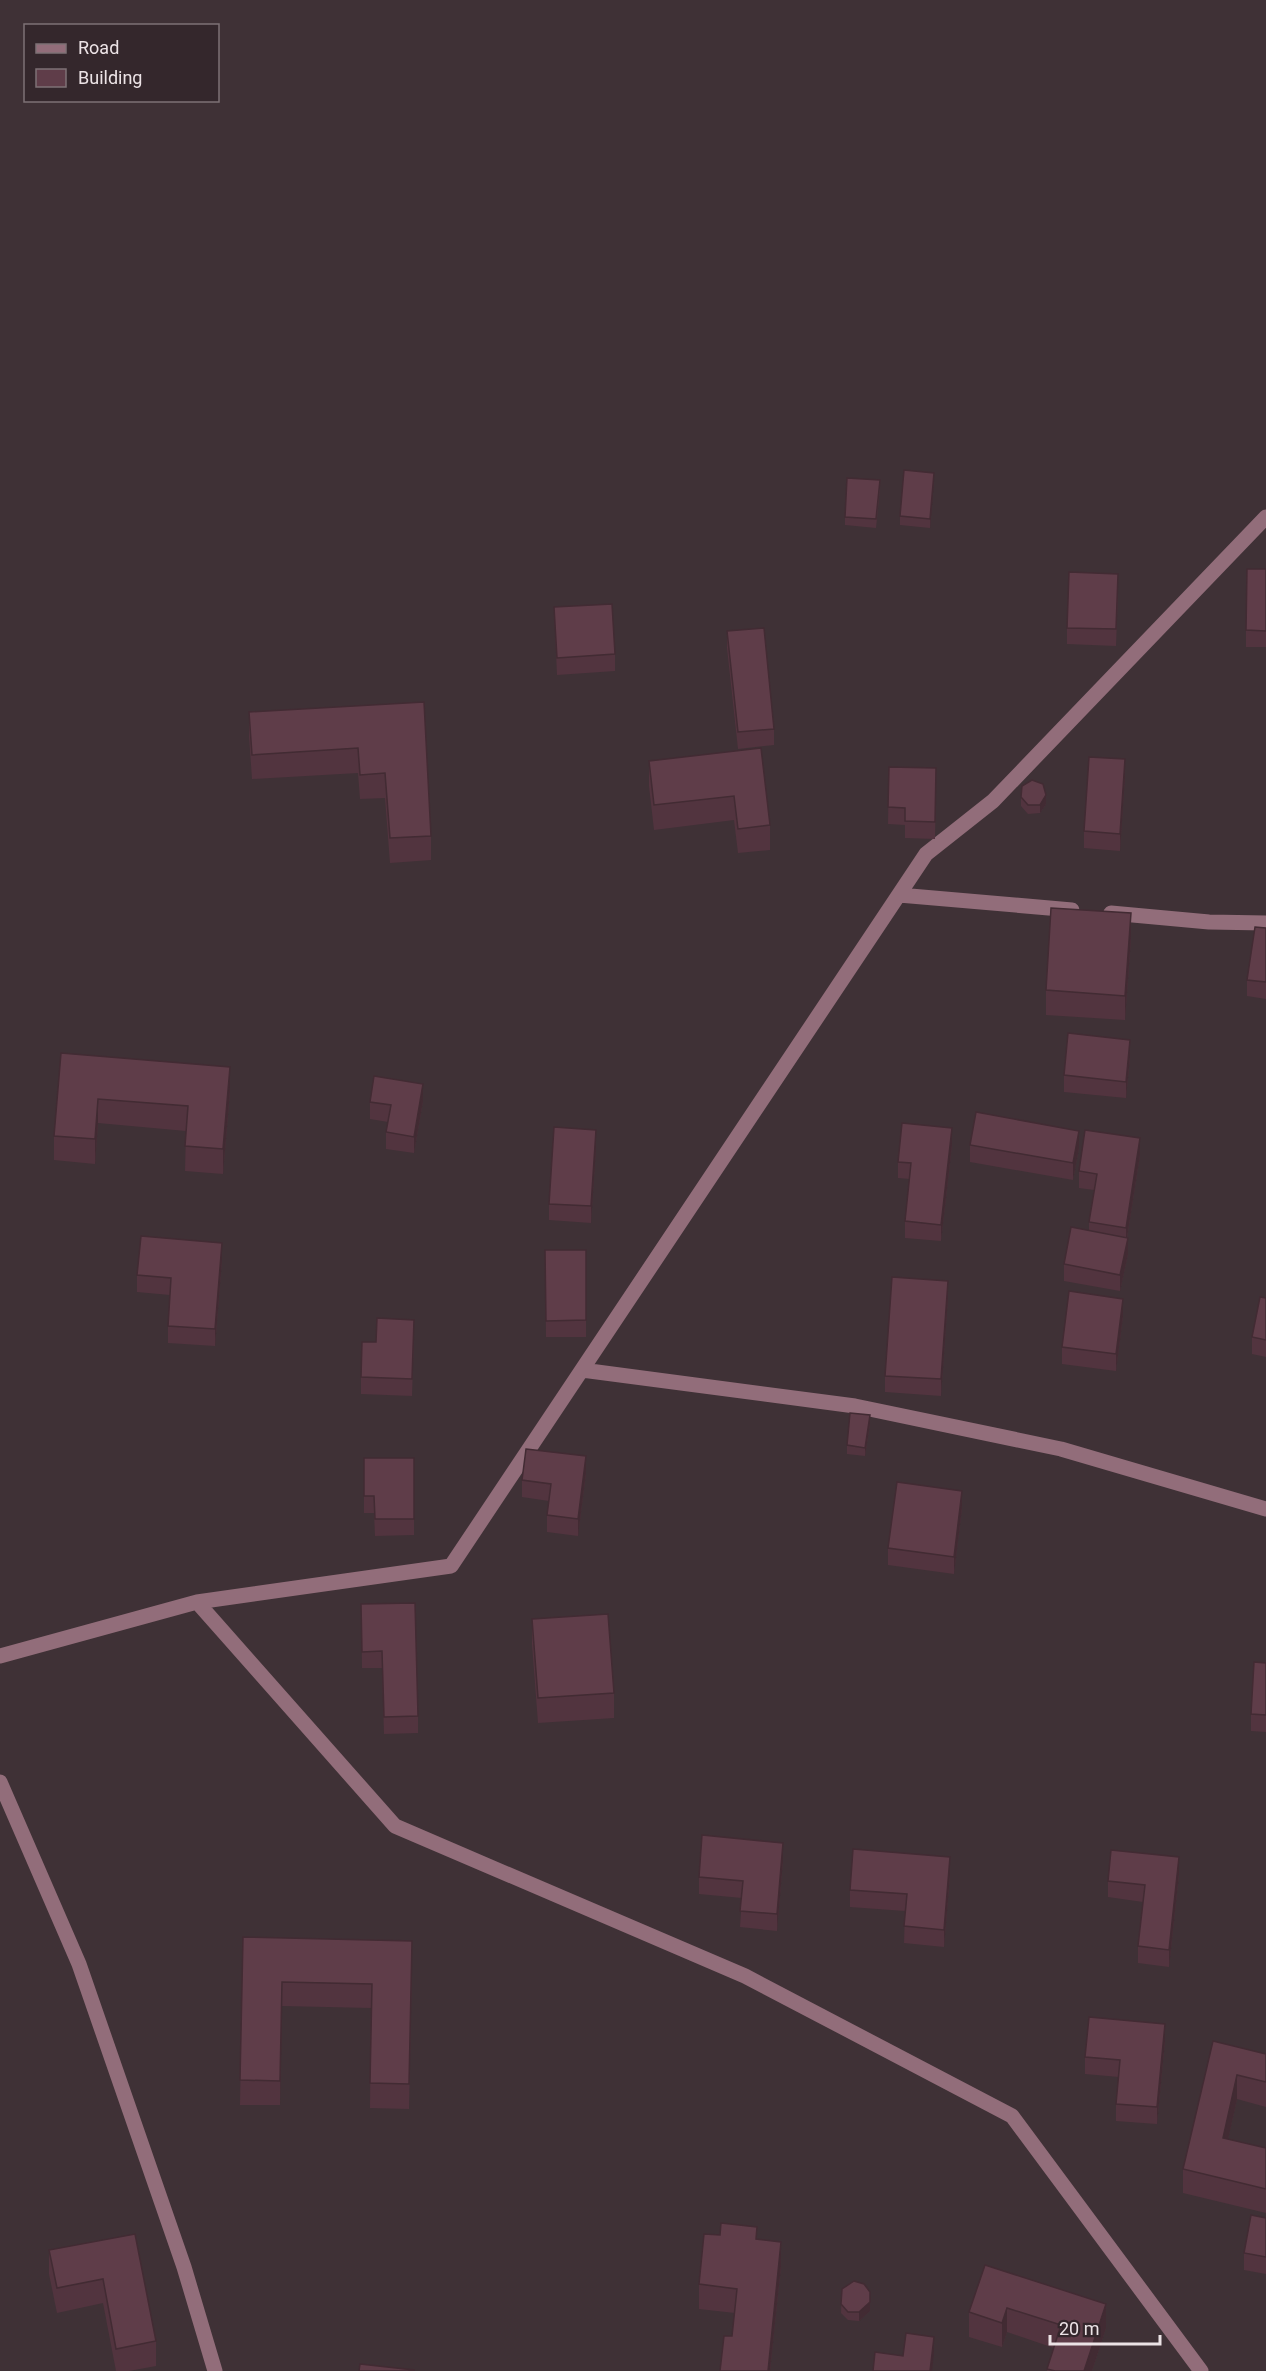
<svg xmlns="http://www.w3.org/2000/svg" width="1266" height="2371" font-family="Roboto,sans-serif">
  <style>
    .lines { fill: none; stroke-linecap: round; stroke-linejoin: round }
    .minor { stroke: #926d7a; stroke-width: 15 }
    .wall { fill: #52343f }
    .shaded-wall { fill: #422b33 }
    .building { fill: #5f3d49; stroke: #422b33; stroke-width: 1.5 }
  </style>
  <rect width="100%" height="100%" fill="#3f3136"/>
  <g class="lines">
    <path class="minor" d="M899 895 1072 910
      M1111 913 1209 922 1266 923
      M582 1370 855 1406 1061 1449 1266 1509
      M197 1602 395 1826 745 1976 1012 2116 1201 2371
      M0 1656 197 1602 451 1566 926 854 993 801 1266 517
      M0 1782 79 1964 184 2267 215 2371"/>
  </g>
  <path class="wall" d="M934 481 930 528 900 525V516Z
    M880 489 876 528 845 525V517Z
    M1266 569V647H1246V630Z
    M1118 591 1116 646 1067 644V628Z
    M554 607 615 654V671L557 675Z
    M727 631 774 729V745L738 749 727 648Z
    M424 702 431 836V860L390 863 385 798 360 799 358 773 252 779 249 736V712Z
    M761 748 770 825V850L738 853 734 820 654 830 649 786V761Z
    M889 767 936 785 935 839 905 838V825L888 824Z
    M1125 776 1120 851 1084 848V831Z
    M1021 797 1046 804 1040 813 1028 814 1021 806Z
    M1266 928V999L1247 996V980Z
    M1131 938 1125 1020 1046 1015V990Z
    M61 1053 230 1091 223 1174 185 1171 186 1131 98 1123 95 1164 54 1160V1136Z
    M1130 1057 1126 1098 1064 1092V1075Z
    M423 1101 414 1153 386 1149V1132L388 1122 370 1119V1102Z
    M952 1145 941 1241 905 1238V1221L910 1179 898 1178V1162Z
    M970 1145 1079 1148 1073 1180 970 1162Z
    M596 1147 591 1223 549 1220V1204Z
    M1140 1155 1127 1238 1128 1254 1120 1291 1064 1281V1264L1089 1231V1222L1094 1190 1079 1188V1171Z
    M545 1250 586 1320V1337H546Z
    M222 1259 215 1346 168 1343V1326L170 1295 137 1292V1275Z
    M948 1297 941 1396 885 1392V1376Z
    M1266 1298V1357L1252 1354V1337Z
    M1123 1316 1116 1371 1062 1364V1347Z
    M414 1336 412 1396 361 1394V1377L376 1342Z
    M870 1423 865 1456 847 1454V1445Z
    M364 1458H414V1535L375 1536 374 1513H364Z
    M586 1473 578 1536 547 1532V1515L549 1501 522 1497V1480Z
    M962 1508 954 1574 888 1565V1548Z
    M361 1604 418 1716V1733L384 1734 382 1668H362Z
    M532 1619 614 1693V1718L538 1723 532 1644Z
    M1266 1663V1732L1251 1731V1714Z
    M783 1860 777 1931 740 1927 742 1898 699 1894V1877Z
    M950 1874 944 1947 904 1943 905 1911 850 1907V1890Z
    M1179 1874 1169 1967 1138 1963V1946L1143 1902 1108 1897V1881Z
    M243 1937 412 1965 409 2109 370 2108 371 2008 282 2006 280 2105H240Z
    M1165 2041 1157 2124 1116 2121V2104L1119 2077 1085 2074V2057Z
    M1213 2041 1266 2054V2107L1237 2099 1228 2139 1266 2148V2213L1183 2193V2169Z
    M1266 2218V2274L1244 2270V2253Z
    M135 2234 156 2341V2366L129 2371H116L103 2303 57 2313 49 2274V2250Z
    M757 2239 781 2266 770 2371H720L732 2336 735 2313 699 2309V2284Z
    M985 2265 1106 2328 1092 2371H1047L1054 2348 1007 2332 1002 2347 969 2337V2312Z
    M842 2289 870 2292V2311L859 2321 848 2320 841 2313Z"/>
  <path class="shaded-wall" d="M934 473V481L930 528V519Z
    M1125 759V776L1120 851V834Z
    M1046 795V804L1040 813V805Z
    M1131 913V938L1125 1020V996Z
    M1130 1040V1057L1126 1098V1082Z
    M230 1067V1091L223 1174V1149Z
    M423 1084V1101L414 1153V1137Z
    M98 1099V1123L95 1164V1139Z
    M952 1128V1145L941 1241V1225Z
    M596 1130V1147L591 1223V1206Z
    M1079 1131V1148L1073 1180V1163Z
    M1140 1138V1155L1126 1244 1128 1238V1254L1120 1291V1275L1126 1244V1228Z
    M222 1243V1259L215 1346V1329Z
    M948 1281V1297L941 1396V1379Z
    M1123 1299V1316L1116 1371V1354Z
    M870 1415V1423L865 1456V1448Z
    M586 1456V1473L578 1536V1519Z
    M962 1491V1508L954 1574V1557Z
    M783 1843V1860L777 1931V1914Z
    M950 1857V1874L944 1947V1930Z
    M1179 1857V1874L1169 1967V1950Z
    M282 1982V2006L280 2105V2081Z
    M1165 2024V2041L1157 2124V2107Z
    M1237 2075V2099L1223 2162V2138Z
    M781 2242V2266L770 2371H768Z
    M870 2302V2311L859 2321V2312Z
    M1106 2304V2328L1092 2371H1084Z
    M1007 2308V2332L1002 2347V2323Z
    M934 2337V2354L932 2371H930Z"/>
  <path class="building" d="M904 470 934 473 930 519 900 516Z
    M847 478 880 480 876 519 845 517Z
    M1247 569H1266V631L1246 630Z
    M1069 572 1118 574 1116 629 1067 628Z
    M612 604 615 654 557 658 554 607Z
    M764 628 774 729 738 732 727 631Z
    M424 702 431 836 390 838 385 773 360 775 358 748 252 755 249 712Z
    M761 748 770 825 738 829 734 796 654 805 649 761Z
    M1089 757 1125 759 1120 834 1084 831Z
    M889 767 936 768 935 822 905 821V808L888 807Z
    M1032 780 1043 784 1046 795 1040 805H1028L1021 797 1022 786Z
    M1051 908 1131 913 1125 996 1046 990Z
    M1255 927 1266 928V982L1247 980Z
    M1068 1033 1130 1040 1126 1082 1064 1075Z
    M61 1053 230 1067 223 1149 185 1146 188 1106 98 1099 95 1139 54 1136Z
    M374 1076 423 1084 414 1137 386 1132 391 1105 370 1102Z
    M976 1112 1079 1131 1073 1163 970 1145Z
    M902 1123 952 1128 941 1225 905 1221 911 1163 898 1162Z
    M554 1127 596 1130 591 1206 549 1204Z
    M1085 1130 1140 1138 1126 1228 1089 1222 1097 1174 1079 1171Z
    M1071 1227 1128 1238 1120 1275 1064 1264Z
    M141 1236 222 1243 215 1329 168 1326 171 1278 137 1275Z
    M545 1250H586V1320L546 1321Z
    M892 1277 948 1281 941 1379 885 1376Z
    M1069 1291 1123 1299 1116 1354 1062 1347Z
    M1260 1297 1266 1298V1340L1252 1337Z
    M377 1318 414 1320 412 1379 361 1377 362 1342H376Z
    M850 1413 870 1415 865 1448 847 1445Z
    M526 1449 586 1456 578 1519 547 1515 551 1484 522 1480Z
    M364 1458H414V1519H375L374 1496H364Z
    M897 1482 962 1491 954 1557 888 1548Z
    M415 1603 418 1716 384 1717 382 1651 362 1652 361 1604Z
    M608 1614 614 1693 538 1698 532 1619Z
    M1254 1662 1266 1663V1715L1251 1714Z
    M702 1835 783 1843 777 1914 740 1911 743 1881 699 1877Z
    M853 1849 950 1857 944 1930 904 1926 907 1894 850 1890Z
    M1111 1850 1179 1857 1169 1950 1138 1946 1145 1885 1108 1881Z
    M243 1937 412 1941 409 2084 370 2083 372 1984 282 1982 280 2081 240 2080Z
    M1089 2017 1165 2024 1157 2107 1116 2104 1120 2060 1085 2057Z
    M1213 2041 1266 2054V2082L1237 2075 1223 2138 1266 2148V2189L1183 2169Z
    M1251 2215 1266 2218V2257L1244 2253Z
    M721 2223 757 2227 756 2239 781 2242 768 2371H720L724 2336H732L737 2289 699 2284 704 2234 720 2235Z
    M135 2234 156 2341 116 2349 103 2279 57 2288 49 2250Z
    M985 2265 1106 2304 1084 2371H1055L1047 2369 1061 2325 1007 2308 1002 2323 969 2312Z
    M854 2281 864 2284 870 2292V2302L859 2312H848L841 2304 842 2289Z
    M906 2333 934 2337 930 2371H873L875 2352 903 2356Z
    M360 2364 414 2370V2371H359Z"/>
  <rect x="24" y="24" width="195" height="78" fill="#34272c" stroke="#7e7276" stroke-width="1.5"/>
  <rect x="36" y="44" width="30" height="9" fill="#926d7a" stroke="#7e7276" stroke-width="1.5"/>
  <text x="78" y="54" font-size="18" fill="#ece3e6">Road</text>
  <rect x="36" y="69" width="30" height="18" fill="#5f3d49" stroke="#7e7276" stroke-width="1.5"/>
  <text x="78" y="84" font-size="18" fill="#ece3e6">Building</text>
  <path d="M1050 2335v9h110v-9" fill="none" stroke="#ece3e6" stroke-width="3"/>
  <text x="1059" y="2335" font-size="18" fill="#ece3e6" stroke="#34272c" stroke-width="4.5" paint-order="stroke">20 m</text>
</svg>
